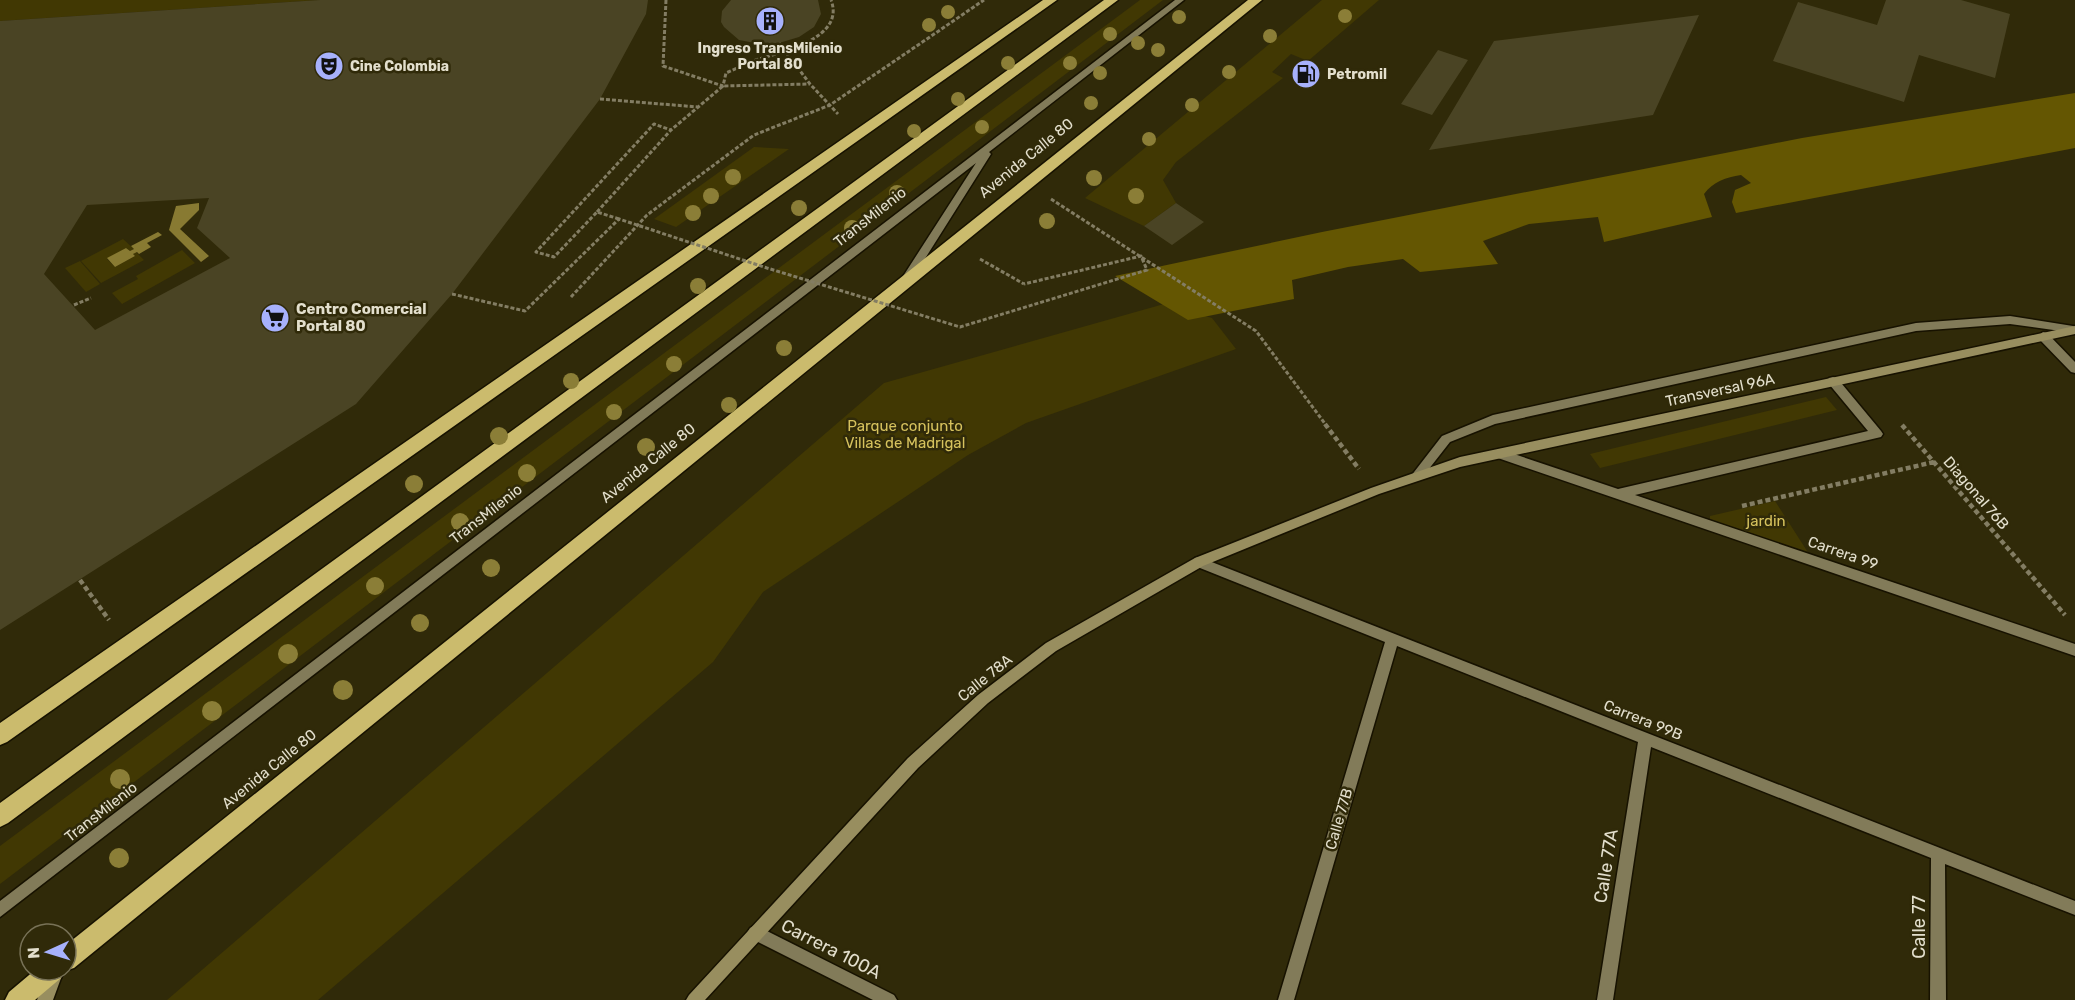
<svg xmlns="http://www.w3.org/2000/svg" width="2075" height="1000" font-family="Rubik,sans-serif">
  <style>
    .green { fill: #413803 }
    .forest { fill: #645602 }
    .water { fill: #887a32 }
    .building { fill: #4a4424; fill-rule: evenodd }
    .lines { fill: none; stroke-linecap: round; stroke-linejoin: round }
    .lane-casing { stroke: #171200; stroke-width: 3 }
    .secondary-casing { stroke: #171200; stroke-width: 3 }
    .highway-casing { stroke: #171200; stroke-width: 3 }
    .path-far1 { stroke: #837d63; stroke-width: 3; stroke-dasharray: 4 2; stroke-linecap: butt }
    .path { stroke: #837d63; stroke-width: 4.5; stroke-dasharray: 5 3; stroke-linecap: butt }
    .lane { fill: #827b59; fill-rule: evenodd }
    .secondary { fill: #988e5f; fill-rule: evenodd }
    .highway { fill: #cbbb6d; fill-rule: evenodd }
    .path-bridge { stroke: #837d63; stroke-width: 3; stroke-dasharray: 4 2; stroke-linecap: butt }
    .tree { fill: #8b7e37 }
    .labels { text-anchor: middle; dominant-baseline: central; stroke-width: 5; stroke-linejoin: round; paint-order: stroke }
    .far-poi-label { font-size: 14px; font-weight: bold; fill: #e3dfcd; stroke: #302a09; text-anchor: start }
    .street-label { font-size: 15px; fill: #e3dfcd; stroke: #302a09 }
    .poi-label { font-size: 15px; font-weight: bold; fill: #e3dfcd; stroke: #302a09; text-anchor: start }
    .park-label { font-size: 15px; fill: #d6c25d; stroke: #302a09 }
    .near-street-label { font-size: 18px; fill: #e3dfcd; stroke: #302a09 }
  </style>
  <rect width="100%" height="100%" fill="#302a09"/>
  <path class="green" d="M0 0H320L0 21Z
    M1140 0H1163L0 884V846Z
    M1322 0H1379L1308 61 1291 54 1272 72 1283 78 1176 162 1163 180 1176 203 1144 226 1085 198Z
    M754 147 789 149 676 227 654 219Z
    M123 239 134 249 130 251 126 248 107 259 115 267 135 256 133 254 136 252 144 260 101 283 81 261Z
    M182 250 195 263 122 304 112 293 138 279 136 276Z
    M80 261 100 284 86 292 65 268Z
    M1164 304 1212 318 1236 349 1026 423 968 455 763 592 713 662 318 1000H167L884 383Z
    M1826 397 1837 410 1600 468 1590 454Z
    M1775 501 1809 554 1710 521V516Z"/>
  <path class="forest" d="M2075 93V148L1736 213 1732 202 1735 190 1751 183 1741 175C1726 177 1713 182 1704 194L1712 217 1604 242 1598 217 1529 224 1483 241 1498 264 1420 272 1403 259 1348 267 1292 280 1294 299 1188 320 1115 276 1322 232 1802 138Z"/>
  <path class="water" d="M199 203V210L180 229 209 256 201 262 169 230 176 206Z
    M158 232 162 235 147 243 151 247 139 254 137 252 133 254 135 256 115 267 107 258 126 248 130 251 134 249 131 246Z"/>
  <path class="building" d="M320 0H648L646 14 600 99 452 294 356 404 0 630V21ZM209 198 197 228 230 258 95 330 44 274 87 205Z
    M731 0H818L821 14 814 27 799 37 779 43H755L739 40 724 27 721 22 722 11Z
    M1886 0H1961L2010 14 1995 78 1919 55 1904 102 1773 61 1798 2 1877 25Z
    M1699 15 1653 115 1429 150 1494 41Z
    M1438 50 1468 60 1432 115 1401 104Z
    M1176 203 1204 222 1172 245 1144 226Z"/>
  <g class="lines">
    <g class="lane-casing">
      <path id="lane" d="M1175 0H1184L989 152 991 154 909 284 905 285 900 281 976 163 0 917V901Z
        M2010 316 2073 326 2075 327V333L2010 324 1916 331 1495 424 1450 442 1421 479H1413L1411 476 1442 436 1493 415 1916 323Z
        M2043 332 2047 333 2075 362V373L2071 372 2039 339 2038 336Z
        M1833 377 1837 378 1881 431 1883 434 1881 437 1635 495 2075 644V656L1495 457 1493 454 1495 451 1499 449 1618 489 1868 431 1829 384 1827 381 1829 378Z
        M1199 557 2075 901V915L1945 864 1946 1000H1930L1931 858 1651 747 1613 1000H1597L1638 742 1397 646 1294 1000H1278L1385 642 1195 566 1193 562 1195 558Z
        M755 925 894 995 897 1000H873L750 938 747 933 750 928Z"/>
    </g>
    <g class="secondary-casing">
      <path id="secondary" d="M2075 326V334L1460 467 1379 494 1203 566 1056 651 988 703 918 768 705 1000H686L689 995 908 758 978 695 1046 643 1195 558 1371 488 1460 457Z
        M48 970H64L53 1000H37Z"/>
    </g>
    <g class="highway-casing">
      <path id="highway" d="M1043 0H1057L7 742 0 745V723Z
        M1104 0H1118L8 823 0 827V803Z
        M1248 0H1262L74 968 64 971 61 978 35 1000H5L9 992 35 970H66V945Z"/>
    </g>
    <path class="path-far1" d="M666 0 663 66 723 86 726 73C736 69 746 63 756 60 780 52 846 39 831 0
      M779 43 810 84 838 114
      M600 99 698 107
      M1051 199 1256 331 1326 425
      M597 212 671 130 723 86 810 84
      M619 219 597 212 554 257 536 252 654 124 671 130
      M980 259 1024 284
      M571 297 647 215 754 135 830 105 984 0
      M74 305 91 298"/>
    <path class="path" d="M1325 424 1359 469
      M1902 425 2065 615
      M1742 506 1934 462
      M80 580 109 620"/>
    <use href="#lane" class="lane"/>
    <use href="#secondary" class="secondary"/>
    <use href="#highway" class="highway"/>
    <path class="path-bridge" d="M452 294 525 311 619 219 767 268 960 327 1147 270 1141 256 1024 284"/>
  </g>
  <g class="tree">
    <circle cx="948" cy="12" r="7"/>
    <circle cx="1345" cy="16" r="7"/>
    <circle cx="1179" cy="17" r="7"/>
    <circle cx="929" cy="25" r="7"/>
    <circle cx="1110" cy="34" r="7"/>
    <circle cx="1270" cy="36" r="7"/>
    <circle cx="1138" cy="43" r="7"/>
    <circle cx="1158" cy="50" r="7"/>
    <circle cx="1008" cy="63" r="7"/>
    <circle cx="1070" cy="63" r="7"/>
    <circle cx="1229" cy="72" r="7"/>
    <circle cx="1100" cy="73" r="7"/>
    <circle cx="958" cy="99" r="7"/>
    <circle cx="1091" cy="103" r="7"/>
    <circle cx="1192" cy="105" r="7"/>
    <circle cx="982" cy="127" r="7"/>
    <circle cx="914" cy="131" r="7"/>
    <circle cx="1149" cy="139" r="7"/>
    <circle cx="733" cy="177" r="8"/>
    <circle cx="1094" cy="178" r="8"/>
    <circle cx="897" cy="193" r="8"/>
    <circle cx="711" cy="196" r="8"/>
    <circle cx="1136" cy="196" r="8"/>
    <circle cx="799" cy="208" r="8"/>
    <circle cx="693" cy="213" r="8"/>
    <circle cx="1047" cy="221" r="8"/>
    <circle cx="852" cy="228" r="8"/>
    <circle cx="698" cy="286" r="8"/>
    <circle cx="784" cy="348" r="8"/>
    <circle cx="674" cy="364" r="8"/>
    <circle cx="571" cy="381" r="8"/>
    <circle cx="729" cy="405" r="8"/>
    <circle cx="614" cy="412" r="8"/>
    <circle cx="499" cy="436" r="9"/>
    <circle cx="646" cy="447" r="9"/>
    <circle cx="527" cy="473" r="9"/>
    <circle cx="414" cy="484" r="9"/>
    <circle cx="460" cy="522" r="9"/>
    <circle cx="491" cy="568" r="9"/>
    <circle cx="375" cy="586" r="9"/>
    <circle cx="420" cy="623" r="9"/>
    <circle cx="288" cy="654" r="10"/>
    <circle cx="343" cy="690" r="10"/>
    <circle cx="212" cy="711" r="10"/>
    <circle cx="120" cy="779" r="10"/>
    <circle cx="119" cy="858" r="10"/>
  </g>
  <defs>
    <g id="building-disc" transform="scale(1.5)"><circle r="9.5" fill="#a7b1fc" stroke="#302a09"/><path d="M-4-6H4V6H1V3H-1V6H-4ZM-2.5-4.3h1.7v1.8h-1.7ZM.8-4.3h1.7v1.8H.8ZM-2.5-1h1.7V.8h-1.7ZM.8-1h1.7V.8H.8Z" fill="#111"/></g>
    <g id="theatre-disc" transform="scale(1.5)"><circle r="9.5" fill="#a7b1fc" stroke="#302a09"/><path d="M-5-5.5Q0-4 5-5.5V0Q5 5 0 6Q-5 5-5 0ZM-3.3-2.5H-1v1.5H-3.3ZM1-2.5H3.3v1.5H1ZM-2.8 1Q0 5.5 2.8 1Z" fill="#111"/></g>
    <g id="fuel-disc" transform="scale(1.5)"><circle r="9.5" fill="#a7b1fc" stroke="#302a09"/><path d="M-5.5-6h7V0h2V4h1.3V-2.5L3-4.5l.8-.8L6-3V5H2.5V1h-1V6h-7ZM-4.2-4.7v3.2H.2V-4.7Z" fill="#111"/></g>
    <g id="supermarket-disc" transform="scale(1.5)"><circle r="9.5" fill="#a7b1fc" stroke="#302a09"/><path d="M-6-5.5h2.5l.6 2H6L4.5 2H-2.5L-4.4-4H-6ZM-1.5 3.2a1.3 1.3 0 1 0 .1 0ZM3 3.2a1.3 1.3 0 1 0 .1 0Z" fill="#111"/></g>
  </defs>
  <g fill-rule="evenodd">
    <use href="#building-disc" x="770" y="21"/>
    <use href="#theatre-disc" x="329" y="66"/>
    <use href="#fuel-disc" x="1306" y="74"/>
    <use href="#supermarket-disc" x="275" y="318"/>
  </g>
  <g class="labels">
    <g class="far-poi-label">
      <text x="770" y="48" text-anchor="middle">Ingreso TransMilenio<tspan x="770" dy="16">Portal 80</tspan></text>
      <text x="350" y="66">Cine Colombia</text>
      <text x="1327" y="74">Petromil</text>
    </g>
    <g class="street-label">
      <text transform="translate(1026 158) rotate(-39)">Avenida Calle 80</text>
      <text transform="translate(870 217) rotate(-38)">TransMilenio</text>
      <text transform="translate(1720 390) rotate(-12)">Transversal 96A</text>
      <text transform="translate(648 463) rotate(-39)">Avenida Calle 80</text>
      <text transform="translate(1976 493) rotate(49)">Diagonal 76B</text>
      <text transform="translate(486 514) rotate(-38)">TransMilenio</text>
      <text transform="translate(1843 553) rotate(19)">Carrera 99</text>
      <text transform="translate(985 678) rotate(-39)">Calle 78A</text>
      <text transform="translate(1643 720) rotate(22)">Carrera 99B</text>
      <text transform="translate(269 769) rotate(-39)">Avenida Calle 80</text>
      <text transform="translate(101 812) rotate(-38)">TransMilenio</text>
      <text transform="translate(1339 819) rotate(-74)">Calle 77B</text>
    </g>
    <g class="poi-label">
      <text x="296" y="309">Centro Comercial<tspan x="296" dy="17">Portal 80</tspan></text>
    </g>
    <g class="park-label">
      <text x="905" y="426">Parque conjunto<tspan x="905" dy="17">Villas de Madrigal</tspan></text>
      <text x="1766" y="521">jardin</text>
    </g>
    <g class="near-street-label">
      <text transform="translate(1606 866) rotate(-81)">Calle 77A</text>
      <text transform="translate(1919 927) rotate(-90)">Calle 77</text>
      <text transform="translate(831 949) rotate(27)">Carrera 100A</text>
    </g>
  </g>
  <g transform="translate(48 952) rotate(266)"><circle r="28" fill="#302a09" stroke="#787257" stroke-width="1.5"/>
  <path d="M0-4.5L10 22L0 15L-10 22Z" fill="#a7b1fc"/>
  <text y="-9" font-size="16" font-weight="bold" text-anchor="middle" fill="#e3dfcd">N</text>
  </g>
</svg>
